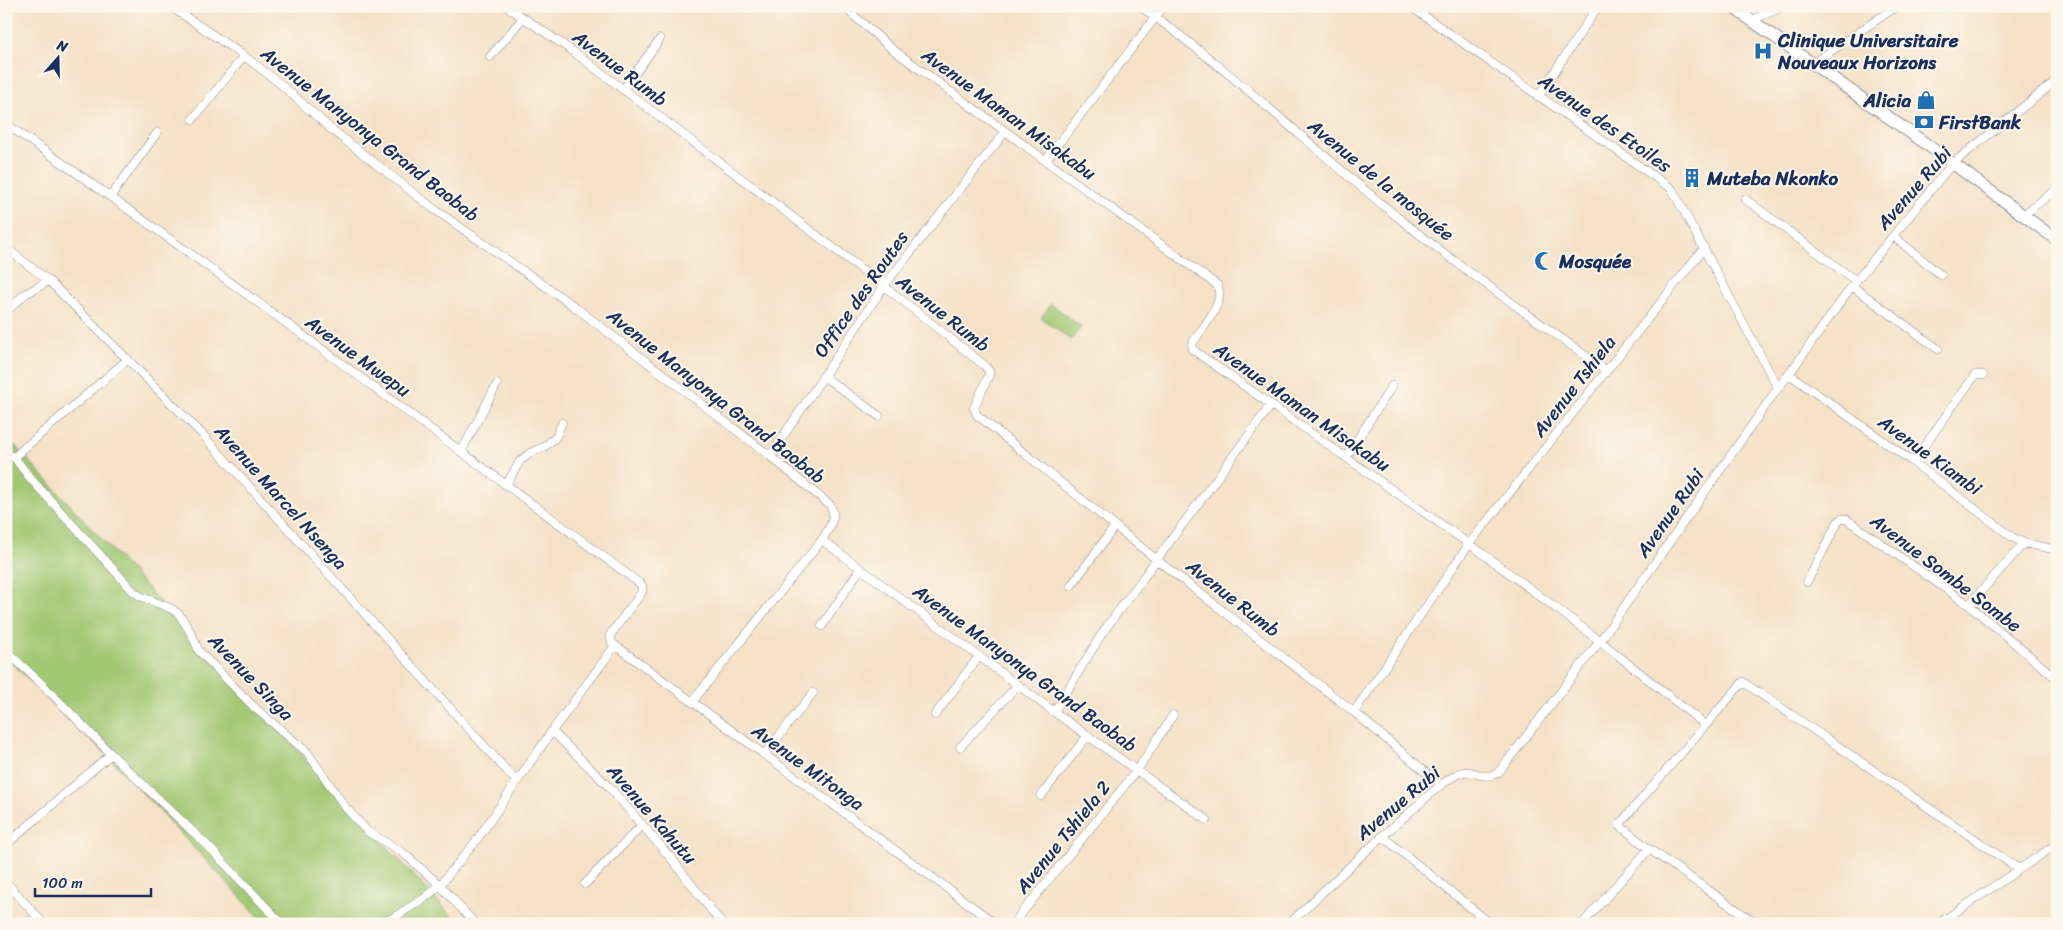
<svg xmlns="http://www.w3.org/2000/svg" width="2063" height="930" font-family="Sriracha,sans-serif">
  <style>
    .green { fill: #a3c873; stroke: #5f7c68 }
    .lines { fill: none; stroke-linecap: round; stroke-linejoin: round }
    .street-casing { stroke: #888892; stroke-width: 9 }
    .secondary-casing { stroke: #888892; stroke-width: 13 }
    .street { stroke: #fff; stroke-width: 8 }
    .secondary { stroke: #fff; stroke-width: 11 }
    .labels { text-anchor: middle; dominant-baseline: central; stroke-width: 4; stroke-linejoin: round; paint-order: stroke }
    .poi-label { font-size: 19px; font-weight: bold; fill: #1b2f5e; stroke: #fbf7ec; text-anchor: start }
    .street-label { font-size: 19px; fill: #1b2f5e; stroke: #fbf7ec }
  </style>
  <rect width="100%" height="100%" fill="#fbf7ec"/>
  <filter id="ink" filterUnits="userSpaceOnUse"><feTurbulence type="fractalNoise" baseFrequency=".02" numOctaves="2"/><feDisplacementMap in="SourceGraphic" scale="10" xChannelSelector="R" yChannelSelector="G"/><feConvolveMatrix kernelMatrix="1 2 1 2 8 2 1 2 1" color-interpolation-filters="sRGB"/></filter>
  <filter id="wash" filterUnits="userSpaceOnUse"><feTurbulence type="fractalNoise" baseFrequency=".0096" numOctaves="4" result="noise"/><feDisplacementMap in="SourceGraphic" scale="20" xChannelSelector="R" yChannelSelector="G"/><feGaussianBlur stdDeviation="1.12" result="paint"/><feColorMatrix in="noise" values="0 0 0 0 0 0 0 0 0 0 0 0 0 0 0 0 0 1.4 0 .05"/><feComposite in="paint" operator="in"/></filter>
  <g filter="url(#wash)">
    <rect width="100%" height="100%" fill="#f5e1c6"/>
    <path class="green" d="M1051 304 1081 327 1071 340 1041 318Z
      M6 436 459 924H266L103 751 6 657Z"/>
  </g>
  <g filter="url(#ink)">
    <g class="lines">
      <g class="street-casing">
        <path id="street" d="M170 6 244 56 278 82 331 129 434 209 571 304 770 456 830 505C838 518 828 529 822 540L692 702
          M506 6 571 50 884 286 984 365 989 371V375L974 408 977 415 1157 560 1354 712 1441 785
          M843 6 892 49 1217 285C1227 302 1201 329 1192 344L1193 350 1482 553 1600 641 1705 725
          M1140 6C1232 71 1313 149 1400 219 1467 273 1538 321 1607 371
          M1410 6 1672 189 1778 388
          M1752 20 1784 6
          M490 57 523 18
          M1812 64 1897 6
          M623 90 660 39
          M1538 97 1598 6
          M193 119 244 56
          M6 124C221 272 429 428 639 583L642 586V592L610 635 612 643 996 924
          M1046 160 1164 6
          M111 196 157 133
          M1745 199 1856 281
          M2023 215 2057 189
          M1893 236 1941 275
          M6 248 49 281 201 433 517 782
          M1852 286 1938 349
          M6 312 25 294 49 281
          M1789 374 1913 462 2012 537 2024 543 2057 550
          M823 376 879 416
          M461 452 497 384
          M6 454 14 457 30 478 134 592 140 596 172 609 179 614 191 633 199 651 255 708 307 752 346 808 367 831 402 852 440 885 475 924
          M770 456 884 286 1005 132
          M14 457 128 359
          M1346 457 1392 386
          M1913 462 1975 375H1983
          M506 485 520 461 530 453 544 447 556 437 562 423
          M822 540 1054 712 1207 820
          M1807 582 1838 522 1841 519H1846L1969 605 2057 679
          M1071 586 1115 526
          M1969 605 2024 543
          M822 626 860 569
          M6 651 44 686 111 754 208 846 282 924
          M1054 712 1103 632 1271 405
          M1354 712 1469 544 1704 248
          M935 715 979 656
          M552 731 609 787 671 858 722 924
          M960 747 1018 685
          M764 755 813 693
          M1041 796 1088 735
          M1382 836 1491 924
          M6 845 111 754
          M6 882 44 924
          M585 884 642 825
          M383 924 425 898 440 885 476 841 552 731 615 646
          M1013 924 1138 769 1173 715
          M1289 924C1329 886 1368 848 1410 812 1425 799 1440 783 1458 774 1472 766 1479 782 1498 773L1600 641 1778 388 1789 374 1852 286 1952 164 2057 80
          M1582 924 1649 849
          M1757 924 1649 849 1619 825 1743 682 2019 869
          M1938 924 2057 844"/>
      </g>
      <g class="secondary-casing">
        <path id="secondary" d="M1731 6 1922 141 2057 240"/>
      </g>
      <use href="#street" class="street"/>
      <use href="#secondary" class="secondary"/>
    </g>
  </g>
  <defs>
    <g id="hospital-bare" transform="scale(1.5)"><path d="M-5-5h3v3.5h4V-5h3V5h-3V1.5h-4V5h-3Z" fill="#1f6fb2" stroke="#fbf7ec" stroke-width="2.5" paint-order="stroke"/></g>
    <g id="shop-bare" transform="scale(1.5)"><path d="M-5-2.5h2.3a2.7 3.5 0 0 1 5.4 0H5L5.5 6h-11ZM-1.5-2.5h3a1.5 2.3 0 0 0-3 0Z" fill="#1f6fb2" stroke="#fbf7ec" stroke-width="2.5" paint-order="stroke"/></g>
    <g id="bank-bare" transform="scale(1.5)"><path d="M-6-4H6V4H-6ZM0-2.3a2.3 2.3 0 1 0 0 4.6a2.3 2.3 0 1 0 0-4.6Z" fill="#1f6fb2" stroke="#fbf7ec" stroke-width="2.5" paint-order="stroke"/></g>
    <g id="building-bare" transform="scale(1.5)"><path d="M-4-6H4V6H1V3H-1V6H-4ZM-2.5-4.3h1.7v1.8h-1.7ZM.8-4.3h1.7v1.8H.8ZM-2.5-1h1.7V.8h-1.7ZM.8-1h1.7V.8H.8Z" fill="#1f6fb2" stroke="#fbf7ec" stroke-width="2.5" paint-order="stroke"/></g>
    <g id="mosque-bare" transform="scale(1.5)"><path d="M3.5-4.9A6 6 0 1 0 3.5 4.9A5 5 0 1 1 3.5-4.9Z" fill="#1f6fb2" stroke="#fbf7ec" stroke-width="2.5" paint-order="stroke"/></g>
  </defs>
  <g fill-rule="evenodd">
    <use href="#hospital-bare" x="1763" y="51"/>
    <use href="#shop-bare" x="1926" y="100"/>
    <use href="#bank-bare" x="1924" y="122"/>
    <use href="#building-bare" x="1692" y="178"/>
    <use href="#mosque-bare" x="1544" y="261"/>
  </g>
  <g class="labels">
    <g class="poi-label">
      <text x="1778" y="40">Clinique Universitaire<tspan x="1778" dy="22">Nouveaux Horizons</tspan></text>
      <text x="1911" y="100" text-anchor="end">Alicia</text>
      <text x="1939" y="122">FirstBank</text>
      <text x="1707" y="178">Muteba Nkonko</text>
      <text x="1559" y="261">Mosquée</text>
    </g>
    <g class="street-label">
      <text transform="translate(620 68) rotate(37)">Avenue Rumb</text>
      <text transform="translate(1009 114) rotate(36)">Avenue Maman Misakabu</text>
      <text transform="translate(1605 123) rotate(35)">Avenue des Etoiles</text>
      <text transform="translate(370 134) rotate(38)">Avenue Manyonya Grand Baobab</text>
      <text transform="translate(1381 180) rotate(39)">Avenue de la mosquée</text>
      <text transform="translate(1914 188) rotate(-49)">Avenue Rubi</text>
      <text transform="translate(861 294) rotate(-55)">Office des Routes</text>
      <text transform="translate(943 313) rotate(38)">Avenue Rumb</text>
      <text transform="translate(358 356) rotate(36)">Avenue Mwepu</text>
      <text transform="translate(1574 386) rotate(-52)">Avenue Tshiela</text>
      <text transform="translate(716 396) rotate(38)">Avenue Manyonya Grand Baobab</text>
      <text transform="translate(1302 407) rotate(35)">Avenue Maman Misakabu</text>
      <text transform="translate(1930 455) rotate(36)">Avenue Kiambi</text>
      <text transform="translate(281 497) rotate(48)">Avenue Marcel Nsenga</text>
      <text transform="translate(1670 513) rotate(-55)">Avenue Rubi</text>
      <text transform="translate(1946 573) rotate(37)">Avenue Sombe Sombe</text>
      <text transform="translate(1233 598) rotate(38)">Avenue Rumb</text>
      <text transform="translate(1025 668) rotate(36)">Avenue Manyonya Grand Baobab</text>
      <text transform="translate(251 677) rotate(46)">Avenue Singa</text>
      <text transform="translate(808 767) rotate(36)">Avenue Mitonga</text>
      <text transform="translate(1398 803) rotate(-40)">Avenue Rubi</text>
      <text transform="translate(652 814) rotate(49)">Avenue Kahutu</text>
      <text transform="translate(1063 837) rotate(-51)">Avenue Tshiela 2</text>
    </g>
  </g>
  <rect width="2063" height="930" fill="none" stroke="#fbf7ec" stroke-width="25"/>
  <g transform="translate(58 58) rotate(20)" stroke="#fbf7ec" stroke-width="4" paint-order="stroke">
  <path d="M0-4L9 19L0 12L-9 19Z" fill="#1b2f5e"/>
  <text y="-8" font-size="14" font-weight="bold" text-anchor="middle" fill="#1b2f5e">N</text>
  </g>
  <path d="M35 888v8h116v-8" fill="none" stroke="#1b2f5e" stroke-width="2.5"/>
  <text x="42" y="888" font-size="15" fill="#1b2f5e" stroke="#fbf7ec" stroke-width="4" paint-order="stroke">100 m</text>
</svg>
